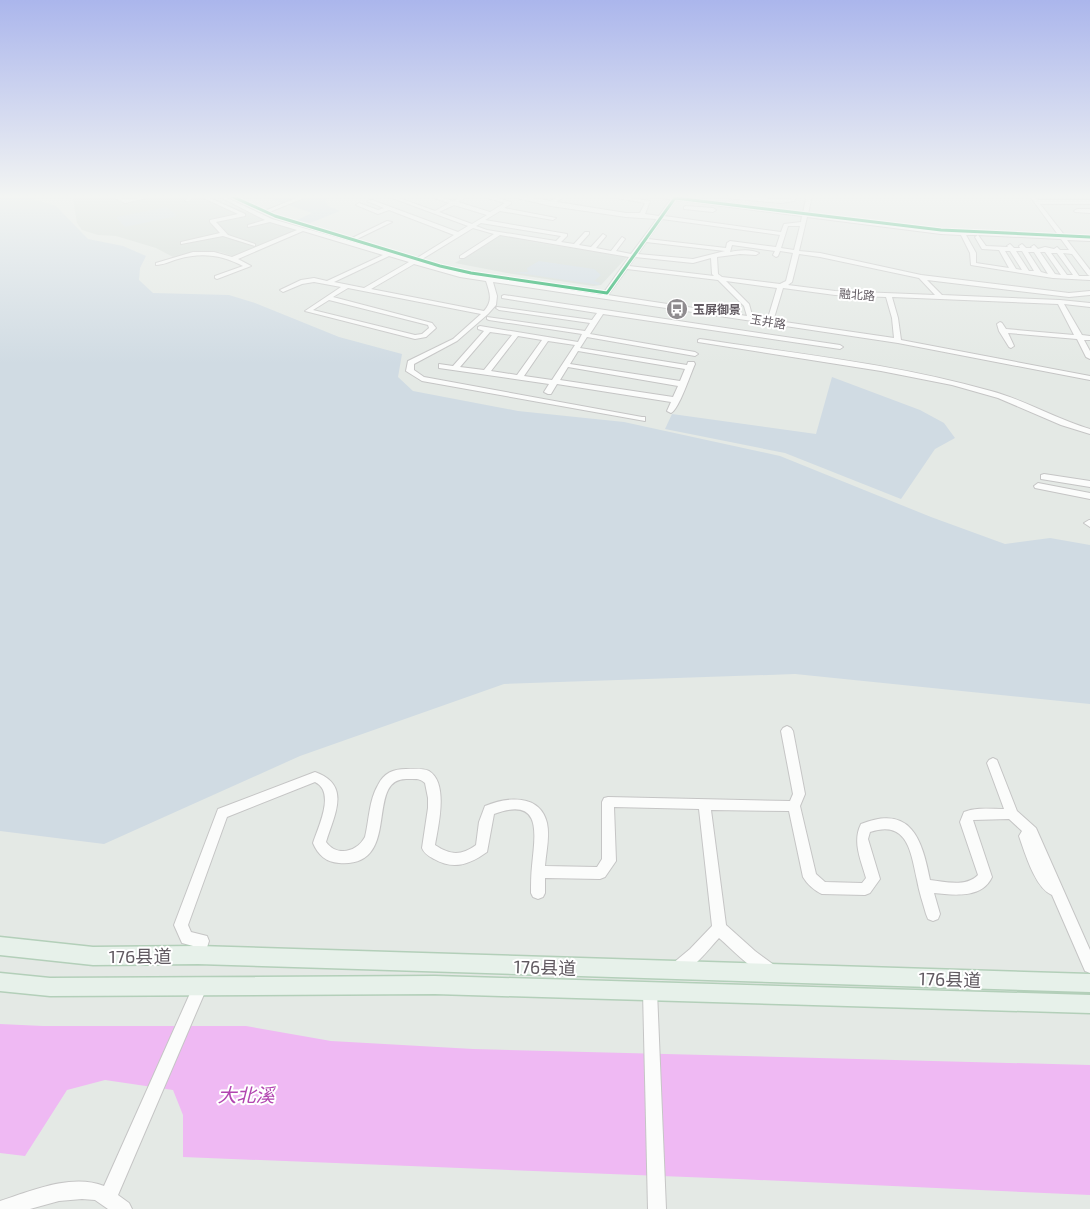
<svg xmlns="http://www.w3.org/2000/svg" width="1090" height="1209" font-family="'Exo 2','Noto Sans SC',sans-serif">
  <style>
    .education { fill: #d3dbd6 }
    .green { fill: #d0dbe3 }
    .water { fill: #efb9f3 }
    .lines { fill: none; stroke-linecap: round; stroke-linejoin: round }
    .minor-casing { stroke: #c5c5c5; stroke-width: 2 }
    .major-casing { stroke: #b3cfb9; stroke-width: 3 }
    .minor { fill: #fbfcfb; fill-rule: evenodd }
    .major { fill: #e7f1ea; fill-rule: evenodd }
    .bus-1-casing { stroke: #fff; stroke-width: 5 }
    .bus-1 { stroke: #00a651; stroke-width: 3 }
    .labels { text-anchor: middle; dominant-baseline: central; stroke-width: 4; stroke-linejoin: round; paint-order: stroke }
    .far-street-label { font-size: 12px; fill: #615a61; stroke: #fff }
    .far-poi-label { font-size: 12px; font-weight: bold; fill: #615a61; stroke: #fff; text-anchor: start }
    .near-street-label { font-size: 18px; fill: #615a61; stroke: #fff }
    .near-water-label { font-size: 19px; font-style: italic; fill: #b246b0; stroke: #fff }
  </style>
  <rect width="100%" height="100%" fill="#e4e9e5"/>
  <path class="education" d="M90 195H202L296 231 236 257 220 252 202 251 173 257 156 248 116 236 98 235 82 230 77 223 73 199Z
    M498 235 533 242 627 257 601 285 593 286 507 273 455 263Z"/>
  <path class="green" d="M0 195H21L56 206 88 239 123 246 146 256 140 268 139 280 153 293 229 295 255 303 339 337 402 354 398 377 413 391 518 411 624 422 780 456 931 517 1005 544 1050 538 1090 545V704L795 674 504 684 300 756 104 844 0 831Z
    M259 195H329L325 201 328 206 340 211 310 223 297 220 312 213Z
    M167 207 177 216 125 227 116 217Z
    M539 261 594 269 601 275 594 281 600 283 599 285 512 272H528L527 268Z
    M832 377 920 410 944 423 955 438 935 449 901 499 785 453 665 429 672 414 816 434Z"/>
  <path class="water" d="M0 1024 43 1026H246L331 1041 473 1049 1090 1065V1195L738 1179 183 1157V1115L173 1090 105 1080 67 1090 25 1156 0 1153Z"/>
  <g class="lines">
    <g class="minor-casing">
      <path id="minor" d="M109 195C116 194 119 199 126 199 135 201 148 194 160 195L125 203Z
        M177 195H185L182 197Z
        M189 195H195L189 201H185Z
        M197 195H203L245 214V216L216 222 228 235 255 244V246L223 236 181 244V242L220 233 210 222V220L238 214Z
        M216 195H221L272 219 461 273 602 295 629 257 500 235 464 258H460V256L494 234 473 228 419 261 416 259 417 258 454 235 389 210 378 214 356 205 359 203 378 210 384 208 367 201 372 200 458 232 468 226 384 195H391L435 211 449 203 426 195H432L453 201 465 195H470L458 202 490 212 505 203 481 196 488 195 511 202V204L504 208 556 218 553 220 500 211 485 220 567 234V236L561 242 574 244 585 232H589V234L579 245 591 247 603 234 606 236 596 248 611 251 622 237 625 239 616 251 631 254 657 219 626 217 551 206 517 198 520 196 551 201 560 195H565L557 202 626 213H640L645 203 600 195H610L650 201 645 214 659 216 671 199 649 197 647 195 675 196 803 213 807 195H812L808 214 941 230 1059 236 1029 195H1033L1038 200H1090V204H1040L1065 236 1090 237V241L1067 240 1090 270V276L1088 275 1072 254 1063 253 1079 276H1090V280L1053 278 971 265 970 253 961 235 941 234 807 217 799 251 820 253 921 275 1069 293 1090 291V295L1069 297 927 280 942 295 1060 300 1090 303V307L1064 304 1082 335 1090 336V340H1084L1090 351V359L1086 357 1077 339 1008 333 1014 346 1011 348 1009 347 999 331 997 324 1000 322 1002 323 1006 329 1074 335 1058 304 892 297 898 318 901 340 1090 376V380L898 343 493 282 497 296 496 305 488 314 457 341 414 364V370L424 377 642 417H645V421L422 381 406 371 408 361 453 339 481 314 348 288 333 297 432 323 436 328 426 337 415 339 305 311 341 287 314 282 302 284 283 292 280 290 301 280 314 278 327 281 383 255 303 231 238 259 251 266 217 279 215 278V276L243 266C222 255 202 252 178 259 171 261 163 265 156 265V263L193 252H214L232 257 297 230 270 222 248 227V225L265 220ZM676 200 802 216 801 222 784 224 781 232 664 216ZM454 205 487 215 472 224 439 212ZM662 219 780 235 776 247 730 241 727 243 726 248 648 239ZM481 223 561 236 556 241 487 230 476 226ZM788 226H800L794 250 781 248ZM966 235H978L975 237 982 249 999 250 1009 268 976 263V253ZM978 235 1061 239 1069 250H1060L1057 247 1054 249 1045 247 1038 249 1034 245 1031 247 1032 248H1026L1022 244 1019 246 1020 248H1014L1010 244 1007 246 1008 247 986 246ZM646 242 725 251 693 259 638 254ZM732 245 775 251 773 255 776 257 778 256 780 251 793 253 786 281 780 284 722 277 718 274 717 257 740 254 756 255 759 253C751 249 739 250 730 252ZM1005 251H1010L1022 270 1016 269ZM1016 251H1022L1034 271H1029ZM1028 252H1034L1048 274 1041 272ZM1040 252H1045L1061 275 1055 274ZM1051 253H1057L1073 275H1067ZM799 254 820 257 919 278 935 295 835 291 788 285 792 282ZM389 256 409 262 364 288 334 282ZM635 257 693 263 711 258 712 274 714 276 629 266ZM414 264 460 277 486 281C490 293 493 301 484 311L371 289ZM627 269 718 280 744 306 747 316 608 295ZM726 281 777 288 768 318 770 320 750 317 752 315 749 304ZM783 288 835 295 886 297 892 318 894 338 771 320 774 318ZM329 300 428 325 429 328 422 334 415 335 313 310Z
        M247 195H254L237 201 234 199Z
        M304 195H311L267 213 262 212Z
        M713 195 781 199H790L793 195H798L794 201 781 203 715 197Z
        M686 206 713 208 716 210 713 212 684 209V207Z
        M1077 209H1090V213L1075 212 1074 211Z
        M387 221 392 222 355 240 350 239Z
        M504 295 840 345 843 347 840 349 603 314 590 334 695 352 698 354 695 356 587 337 580 348 687 365 688 362H694L695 364C690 375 679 409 671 413L667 411 671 402 557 384 551 394H548L544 392 549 384 439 368V364L453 366 484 331 478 329V327L480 326 578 342 582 334 489 320 487 319V317L585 331 590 323 499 310 496 308 497 307 592 320 597 313 502 298V296ZM490 332 512 335 484 370 460 367ZM518 336 542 340 517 375 491 371ZM548 341 575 345 552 380 524 376ZM578 351 685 369 680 381 570 364ZM568 367 678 386 673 397 560 380Z
        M700 339C797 354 896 364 991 391 1025 400 1056 419 1090 429V434L1061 425 998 398 952 385 881 371 698 342V340Z
        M1044 474 1090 481V487L1041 479V475Z
        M1038 483 1090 493V499L1035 488 1034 486Z
        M1089 520H1090V527L1084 523Z
        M787 726 791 728 793 731 805 794 800 806 816 874 825 882 862 883 866 878C861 860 852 842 861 824 911 804 922 839 930 880 945 882 967 887 978 875L960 822 964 812C977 807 990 809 1004 809L987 763 989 760 993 758 997 760 1017 811 1036 828 1090 950V973L1085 971 1052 895C1035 888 1025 853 1019 836L1022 831 1009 819 973 820 992 877C982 899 953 895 934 893L940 914 938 919 933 921 928 919 926 914C923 903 919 892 917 880 911 853 908 819 870 832L868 839 880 879 870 893 865 895 822 894C815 891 807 884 803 877L789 811 711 810 726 925 755 951 774 965 776 970 774 975 769 977C750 969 734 951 719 938 707 951 694 969 677 976L672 974 670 969 672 964 690 949 712 926 699 809 614 807 616 861 605 877 600 879 545 878V893L543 897 538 899 533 897 531 893C531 884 531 875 532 866 535 834 543 796 494 814L487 852C469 865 453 870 434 859 428 856 424 853 422 848L428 808V798L425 783C420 778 415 779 407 779 363 778 404 868 339 863 326 862 318 855 313 843 318 827 336 792 315 782L227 817 188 925 191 932 207 936 209 941 203 960 198 962 193 960 191 955 193 946 182 943 174 925 218 809 315 772C352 785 334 815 326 842 337 857 357 852 365 837 369 821 369 800 378 785 384 773 393 769 406 769 413 769 423 768 429 771 449 783 438 827 435 845 450 855 461 856 476 845L479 822 485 806C506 797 540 793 547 823 550 837 546 852 545 866L597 867 602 859V802L604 798 608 797 790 801 793 794 781 731 783 728Z
        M201 978 206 980 208 985 118 1195 129 1203 132 1209H108L95 1200 82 1199 59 1201 30 1209H0V1201C31 1191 72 1173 104 1186L196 980Z
        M650 984 655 986 657 991 666 1209H648L643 991 645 986Z"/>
    </g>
    <g class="major-casing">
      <path id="major" d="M0 937 93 947 198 946 1090 974V992L198 964 93 965 0 955Z
        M0 973 50 978 435 976 1090 995V1013L435 994 50 996 0 991Z"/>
    </g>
    <use href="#minor" class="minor"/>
    <use href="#major" class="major"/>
    <g class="bus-1-casing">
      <path id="bus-1" d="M229 195 275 216 440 266 471 273 607 293 675 198 941 230 1090 237"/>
    </g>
    <use href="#bus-1" class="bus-1"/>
  </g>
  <linearGradient id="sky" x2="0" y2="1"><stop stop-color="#abb6ec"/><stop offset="0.54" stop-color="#f3f5f3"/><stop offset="1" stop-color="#f3f5f3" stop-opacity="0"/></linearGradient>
  <rect width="1090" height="364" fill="url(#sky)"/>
  <defs>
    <g id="bus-disc" transform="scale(1.125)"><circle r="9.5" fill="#8f8c8f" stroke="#fff"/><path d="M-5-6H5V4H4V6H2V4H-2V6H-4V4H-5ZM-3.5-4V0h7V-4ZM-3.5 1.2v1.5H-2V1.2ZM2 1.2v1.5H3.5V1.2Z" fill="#fff"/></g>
  </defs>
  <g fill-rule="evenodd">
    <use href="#bus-disc" x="677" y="309"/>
  </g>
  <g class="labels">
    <g class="far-street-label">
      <text transform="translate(857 294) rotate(4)">融北路</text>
      <text transform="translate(768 321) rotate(9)">玉井路</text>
    </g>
    <g class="far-poi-label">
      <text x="693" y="309">玉屏御景</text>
    </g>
    <g class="near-street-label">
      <text x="140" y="956">176县道</text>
      <text transform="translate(545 967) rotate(2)">176县道</text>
      <text transform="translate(950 979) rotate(2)">176县道</text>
    </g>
    <g class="near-water-label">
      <text x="246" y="1094">大北溪</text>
    </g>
  </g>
</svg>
